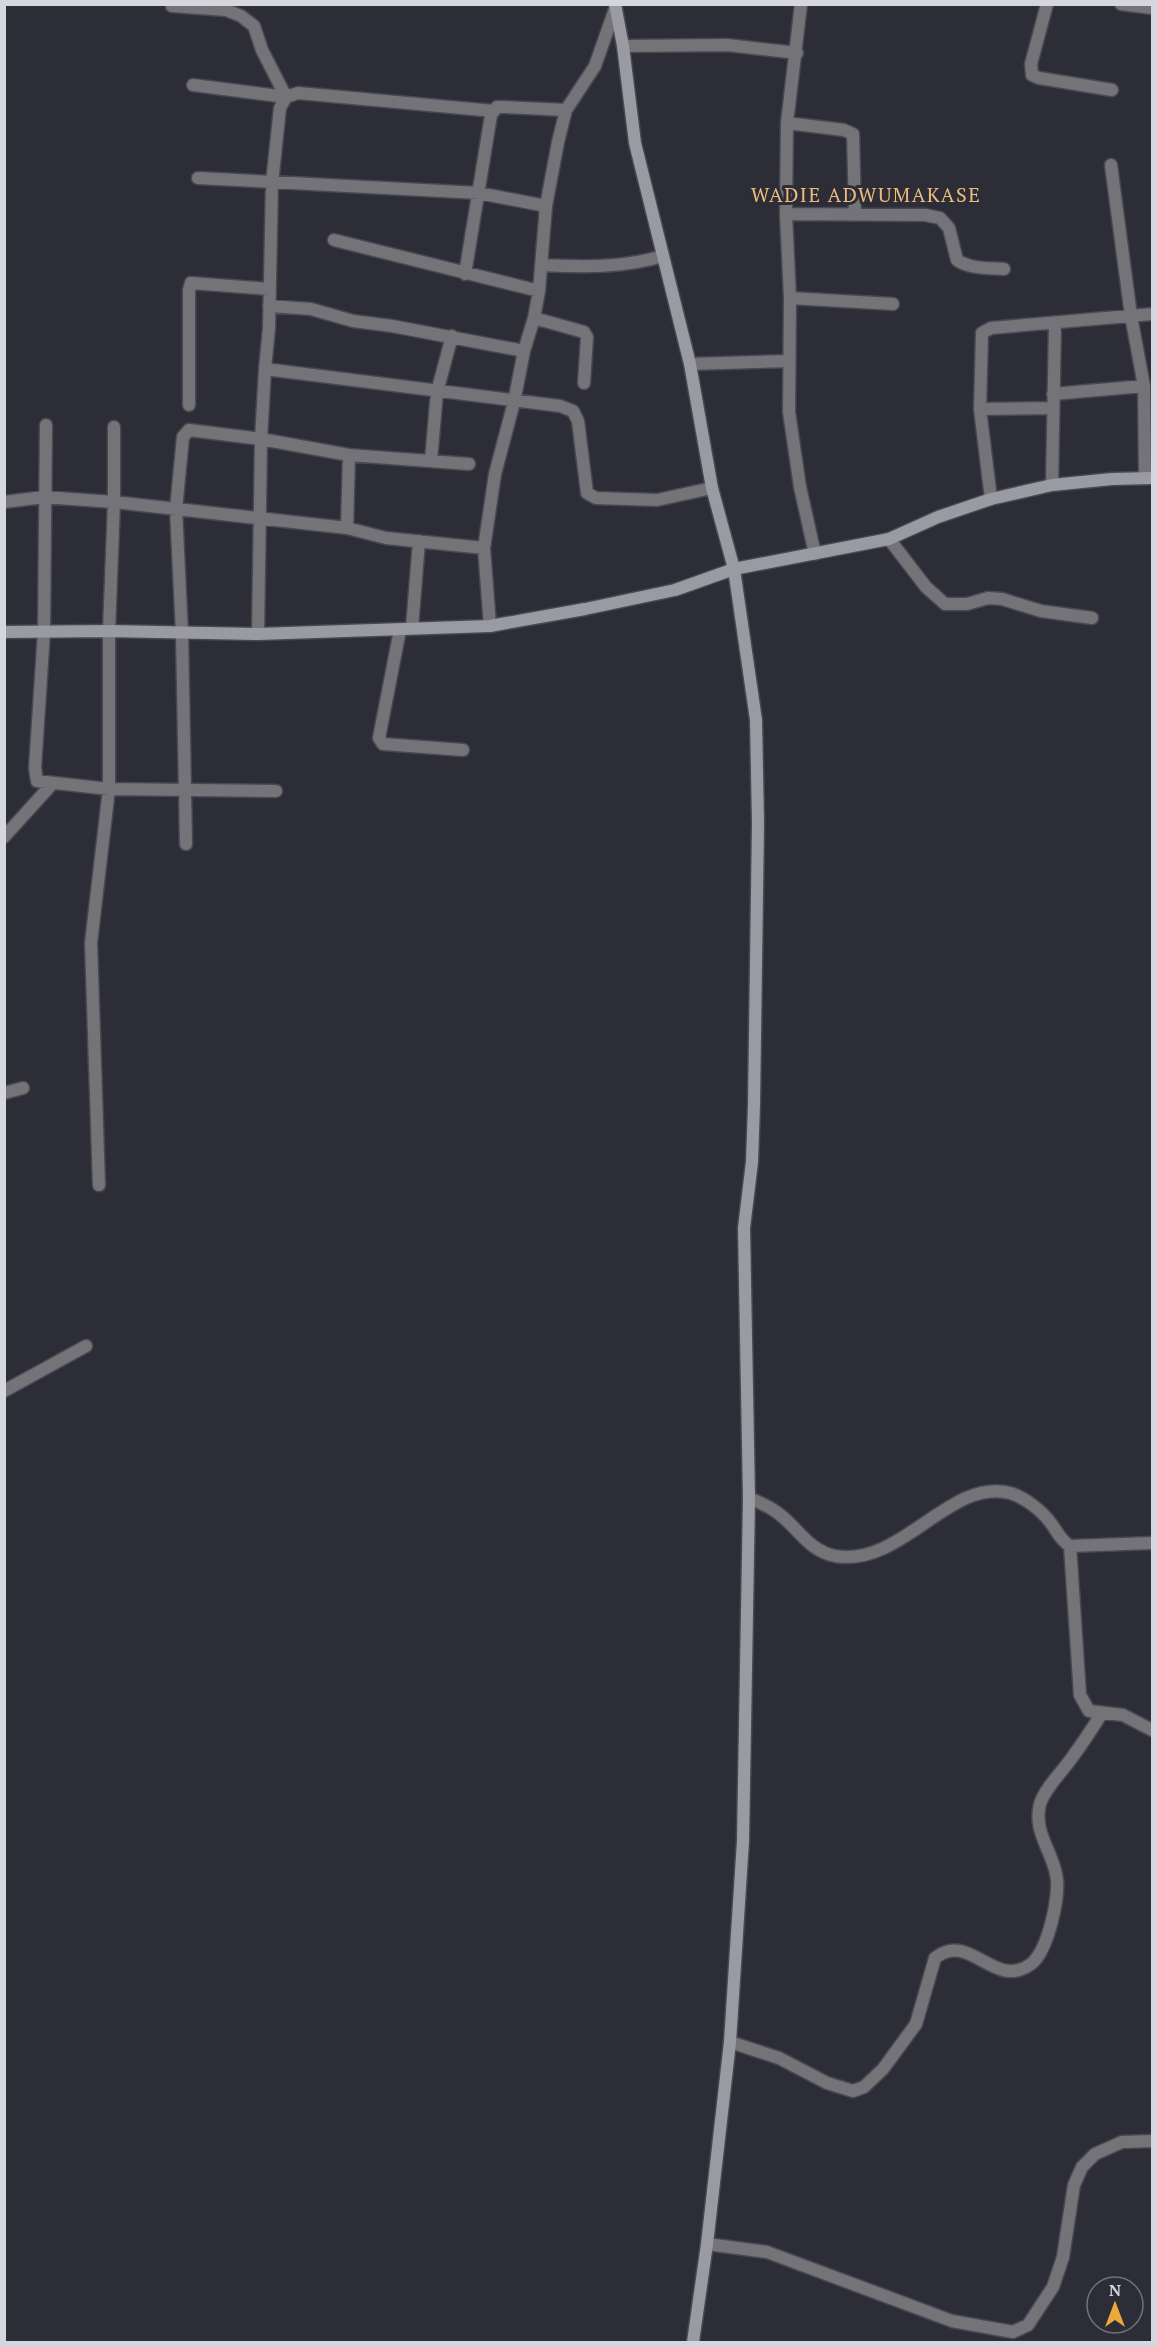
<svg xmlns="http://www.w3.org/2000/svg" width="1157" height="2347" font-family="'PT Serif',serif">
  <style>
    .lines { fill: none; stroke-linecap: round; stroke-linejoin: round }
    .street-casing { stroke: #484852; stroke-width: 15 }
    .secondary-casing { stroke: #484852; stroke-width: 15 }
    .street { stroke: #737378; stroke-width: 12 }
    .secondary { stroke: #999aa2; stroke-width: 12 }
    .labels { text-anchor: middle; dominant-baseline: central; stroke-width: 6; stroke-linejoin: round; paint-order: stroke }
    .quarter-label { font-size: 20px; letter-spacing: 1.5px; fill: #edbe7b; stroke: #2d2d38 }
  </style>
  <rect width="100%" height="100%" fill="#2d2d38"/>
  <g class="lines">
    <g class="street-casing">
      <path id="street" d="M801 4 787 123 786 214 790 298 789 412 800 487 815 554
        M1047 4 1031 64 1032 75 1039 78 1112 90
        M1121 4 1152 8
        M172 6 226 10 241 16 254 26 262 50 286 97
        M623 46 727 45 797 53
        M193 85 286 97
        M787 123 844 130 853 134 855 214
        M1111 165 1131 316 1144 386 1145 478
        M198 178 479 193 546 206
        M786 214 925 215 940 218 949 228 957 260C970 269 988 268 1004 269
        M334 240 539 291
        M541 265C583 267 623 268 663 256
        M465 274 491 115 497 107H505L566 110
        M790 298 893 304
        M269 306 311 309 353 321 392 326 524 351
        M534 318 584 332 587 337 584 383
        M690 364 788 361
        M265 369 560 406 573 411 578 421 587 493 596 498 657 500 712 488
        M1053 394 1144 386
        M189 405V290L191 283 269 289
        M980 409 1052 408
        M46 425 44 632 35 768 37 781 109 789 276 791
        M431 460 437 392 452 336
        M1052 485 1055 324
        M991 499 980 409 982 333 991 328 1152 314
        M4 502 44 497 114 502 347 528 386 538 484 548
        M347 528 349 455
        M889 539 926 587 945 604H967L988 598 1002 599 1041 611 1092 618
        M490 626 484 548 495 474 514 402 524 351 534 318 539 291 546 206 558 142 566 110 595 66 615 9
        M412 628 419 541
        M400 630 379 738 383 744 463 750
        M258 634 261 439 265 369 269 328 272 183 280 108 286 97 298 93 494 111
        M4 837 53 783
        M186 844 182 634 176 509 183 437 189 430 261 439 349 455 469 464
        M4 1093 23 1088
        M99 1185 91 943 109 789V631L114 502V427
        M4 1391 86 1346
        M749 1498C762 1503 774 1509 784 1518 801 1533 811 1551 835 1556 901 1568 950 1477 1010 1493 1024 1497 1041 1510 1050 1522 1057 1531 1060 1540 1070 1546L1152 1543
        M1070 1546 1080 1695 1089 1711 1123 1715 1152 1730
        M730 2042 779 2058 827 2083 853 2091 864 2087 883 2069 916 2024 935 1958C970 1930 994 1991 1031 1964 1048 1951 1061 1894 1056 1874 1051 1849 1033 1831 1040 1804 1045 1788 1061 1773 1071 1759 1082 1744 1092 1729 1102 1713
        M707 2244 767 2252 952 2321 1013 2332 1028 2325 1053 2287 1063 2257 1074 2185 1082 2167 1095 2154 1122 2142 1152 2141"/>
    </g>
    <g class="secondary-casing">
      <path id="secondary" d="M615 4 623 46 635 143 690 364 712 488 734 569 756 720 758 823 754 1105 752 1162 744 1228 749 1498 743 1841 730 2042 707 2244 693 2342
        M4 632 109 631 258 634 490 626 585 609 675 590 734 569 889 539 938 517 991 499 1052 485 1112 479 1152 478"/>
    </g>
    <use href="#street" class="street"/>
    <use href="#secondary" class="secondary"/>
  </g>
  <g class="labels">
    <g class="quarter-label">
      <text x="866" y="194">WADIE ADWUMAKASE</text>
    </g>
  </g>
  <rect width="1157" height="2347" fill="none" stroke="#d6d6dd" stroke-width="12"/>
  <g transform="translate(1115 2305)"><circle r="28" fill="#2d2d38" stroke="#71717a" stroke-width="1.5"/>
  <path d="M0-4.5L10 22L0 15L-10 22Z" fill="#eca93b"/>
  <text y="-9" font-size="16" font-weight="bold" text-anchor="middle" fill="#d6d6dd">N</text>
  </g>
</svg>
